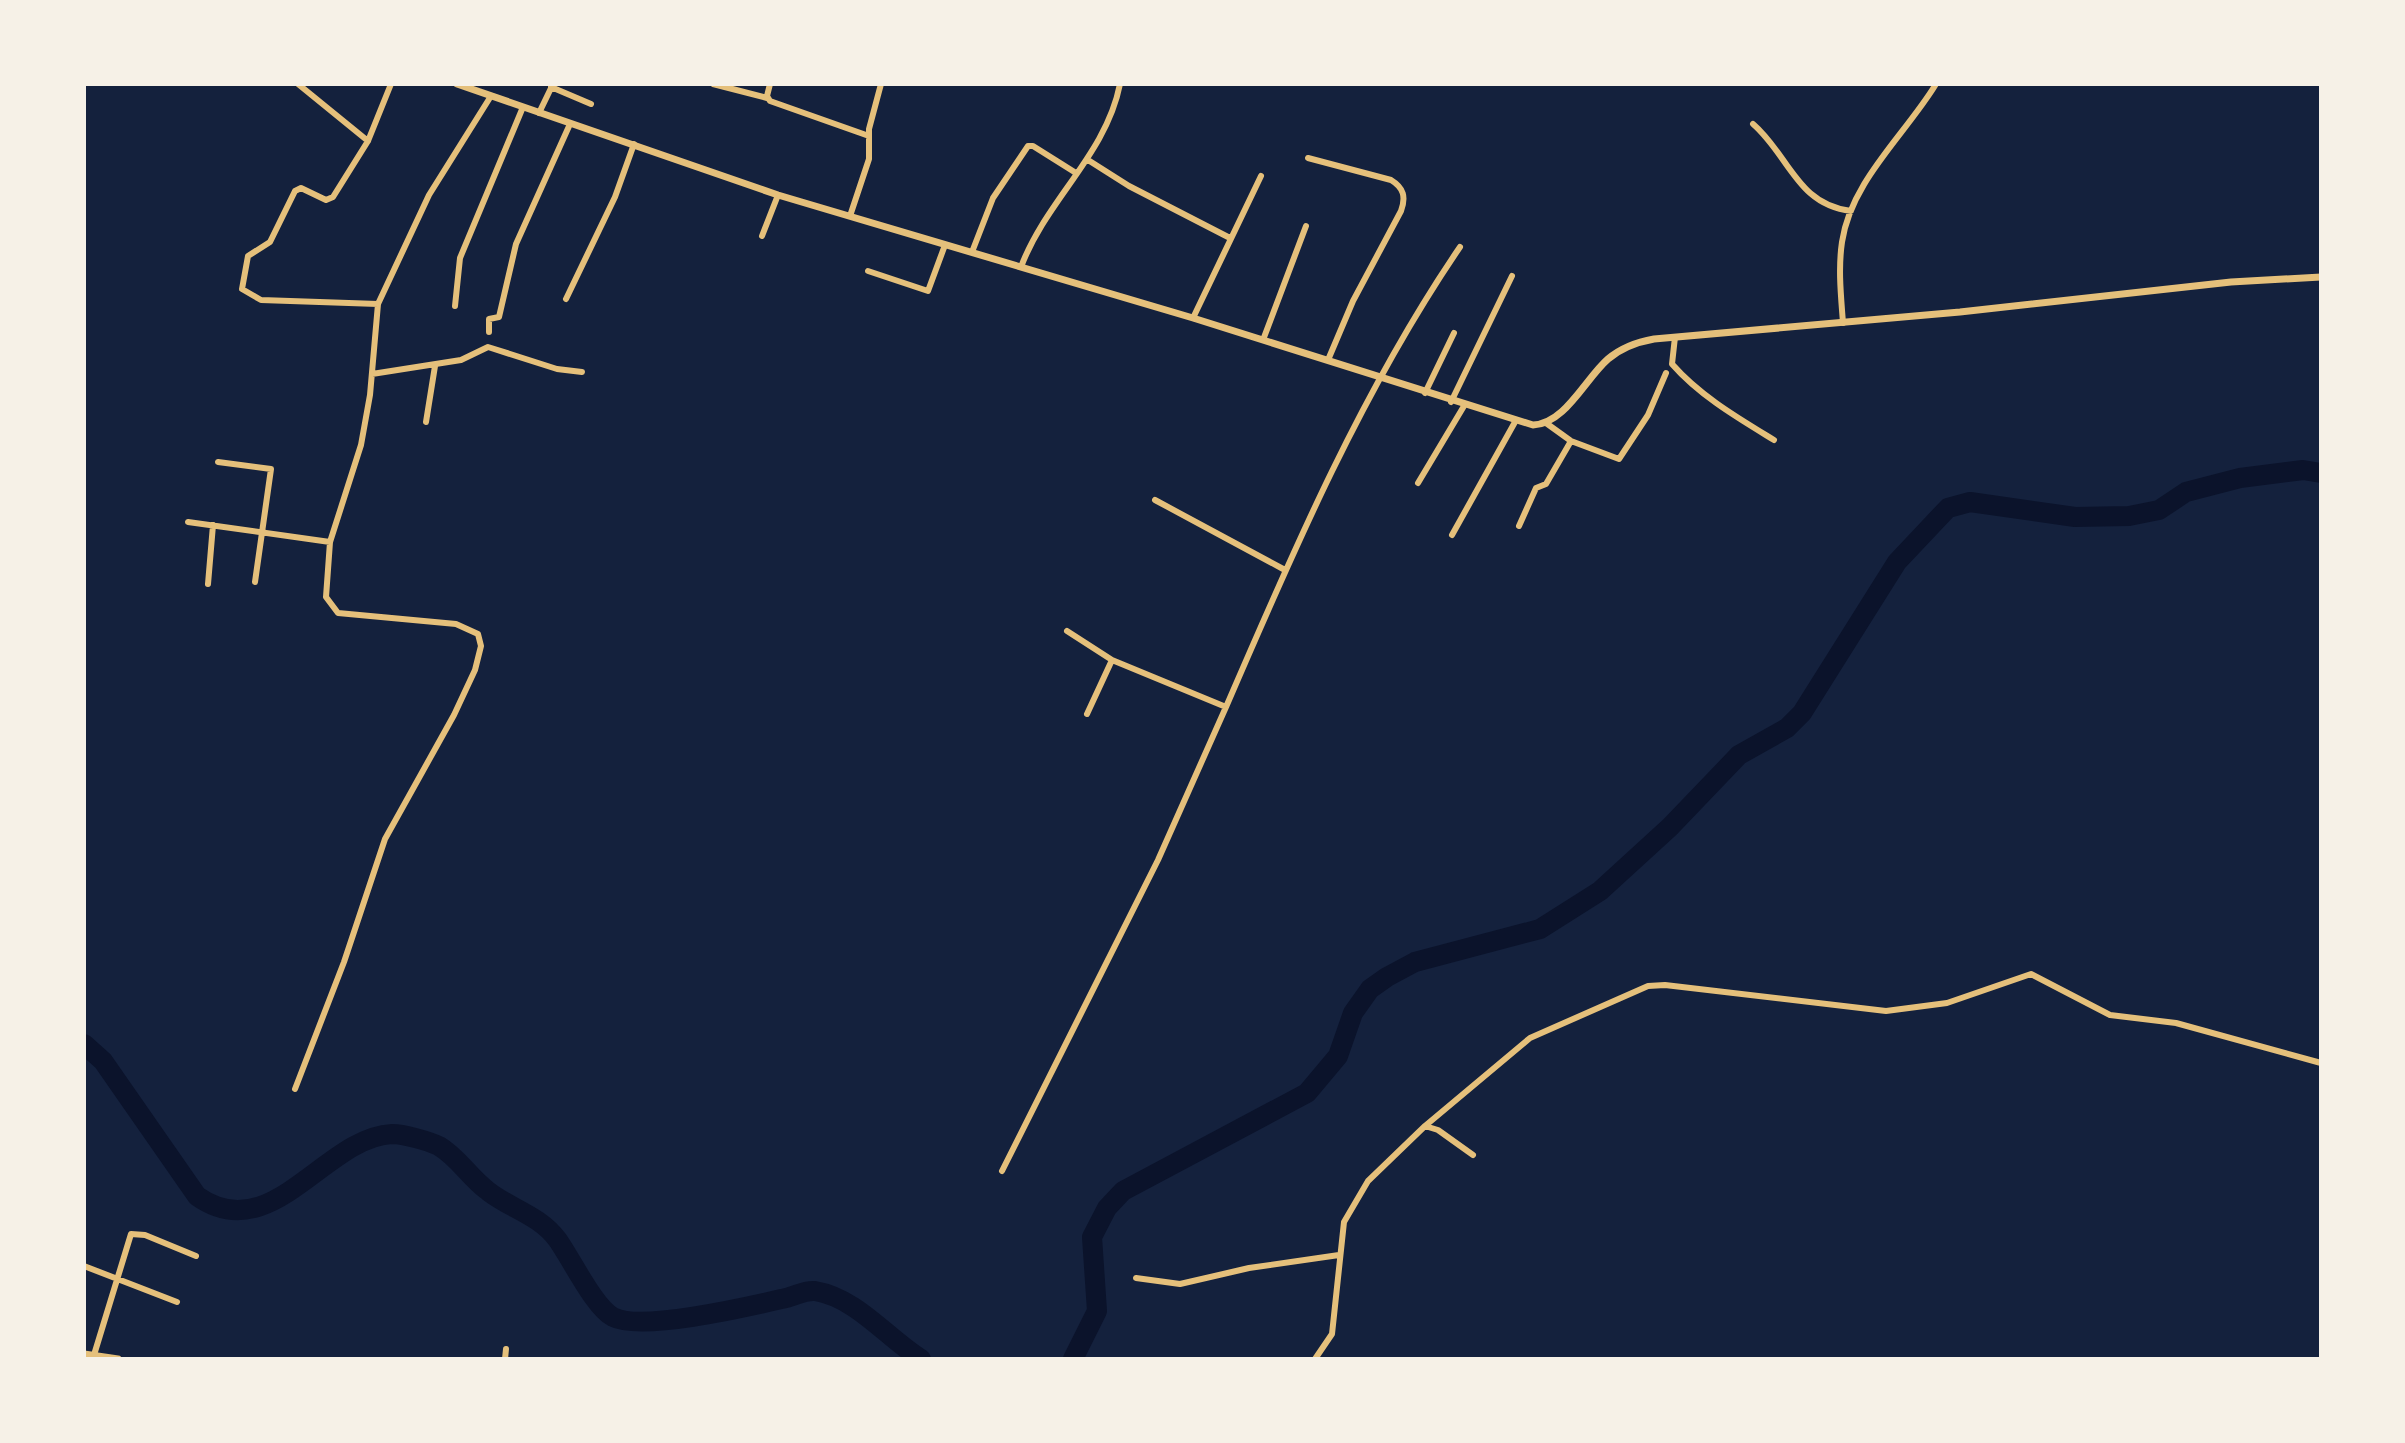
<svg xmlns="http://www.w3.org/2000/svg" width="2405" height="1443" font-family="'Roboto Condensed',sans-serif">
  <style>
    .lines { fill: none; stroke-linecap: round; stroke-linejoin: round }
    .river { stroke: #0b132b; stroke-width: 20 }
    .minor { stroke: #e5c07b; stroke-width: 6 }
    .tertiary { stroke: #e5c07b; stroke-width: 7 }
  </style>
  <rect width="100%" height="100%" fill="#14213d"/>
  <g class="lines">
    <path class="river" d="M84 1044 103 1061 197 1196C271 1249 325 1137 392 1134 404 1134 428 1141 439 1146 458 1157 470 1178 488 1191 511 1209 539 1215 557 1239 571 1258 594 1307 613 1317 642 1332 751 1306 786 1298 796 1296 804 1290 815 1291 857 1298 887 1338 921 1359
      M1073 1359 1097 1311 1092 1237 1107 1208 1123 1191 1307 1093 1338 1056 1353 1013 1370 989 1387 977 1415 962 1540 929 1600 891 1670 827 1739 755 1787 728 1802 713 1897 562 1948 508 1970 502 2075 517 2129 516 2159 510 2186 492 2240 478 2303 470 2321 473"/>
    <path class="minor" d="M298 84 368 141
      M713 84 767 98
      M770 84 767 96 770 101 869 136
      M551 87 591 104
      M539 113 553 84
      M1753 124C1789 155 1797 205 1851 211
      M1308 158 1391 180C1404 188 1406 197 1401 211L1353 301 1328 360
      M1088 160 1129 186 1230 238
      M850 216 869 159V129L881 84
      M762 236 778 195
      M972 252 993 198 1028 146H1033L1076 173
      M1021 267C1046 200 1106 155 1120 84
      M868 271 928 291 945 245
      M566 299 615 197 634 144
      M378 304 261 300 242 289 248 256 270 242 295 191 301 188 326 200 333 197 368 141 391 84
      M455 306 460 258 523 107
      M1193 318 1261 176
      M1843 323C1841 296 1838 269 1842 242 1851 181 1905 135 1936 84
      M489 332V319L499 317 516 244 570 124
      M1675 337 1672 364C1700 396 1738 418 1774 440
      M1263 340 1306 226
      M372 374 461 360 488 347 557 369 582 372
      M1425 393 1454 333
      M1451 402 1512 276
      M426 422 435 366
      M1546 423 1571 441 1619 459 1648 415 1666 373
      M218 462 271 469 255 582
      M1418 483 1464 406
      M1155 500 1285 570
      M188 522 330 542
      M1519 526 1536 488 1546 484 1571 441
      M1452 535 1515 422
      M208 584 213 525
      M1067 631 1112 660 1226 707C1294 549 1363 389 1460 247
      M1087 714 1112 660
      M295 1089 344 962 385 839 454 715 475 670 481 646 478 634 456 624 338 613 326 597 330 542 361 445 370 395 378 304 429 195 491 96
      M1425 1126 1438 1130 1473 1155
      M1002 1171 1158 860 1226 707
      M84 1266 177 1302
      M1136 1278 1180 1284 1249 1268 1339 1255
      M94 1355 131 1234 145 1235 196 1256
      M505 1359 506 1349
      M1315 1359 1332 1334 1344 1222 1368 1181 1425 1126 1530 1038 1648 986 1665 985 1886 1011 1947 1003 2031 974 2110 1015 2176 1023 2321 1063"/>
    <path class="tertiary" d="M457 84 778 195 1193 318 1533 425C1565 424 1585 379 1608 359 1621 348 1637 342 1654 339L1960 312 2231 282 2321 277
      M84 1354 118 1359"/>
  </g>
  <rect width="2405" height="1443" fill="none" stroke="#f6f1e7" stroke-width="172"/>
</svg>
